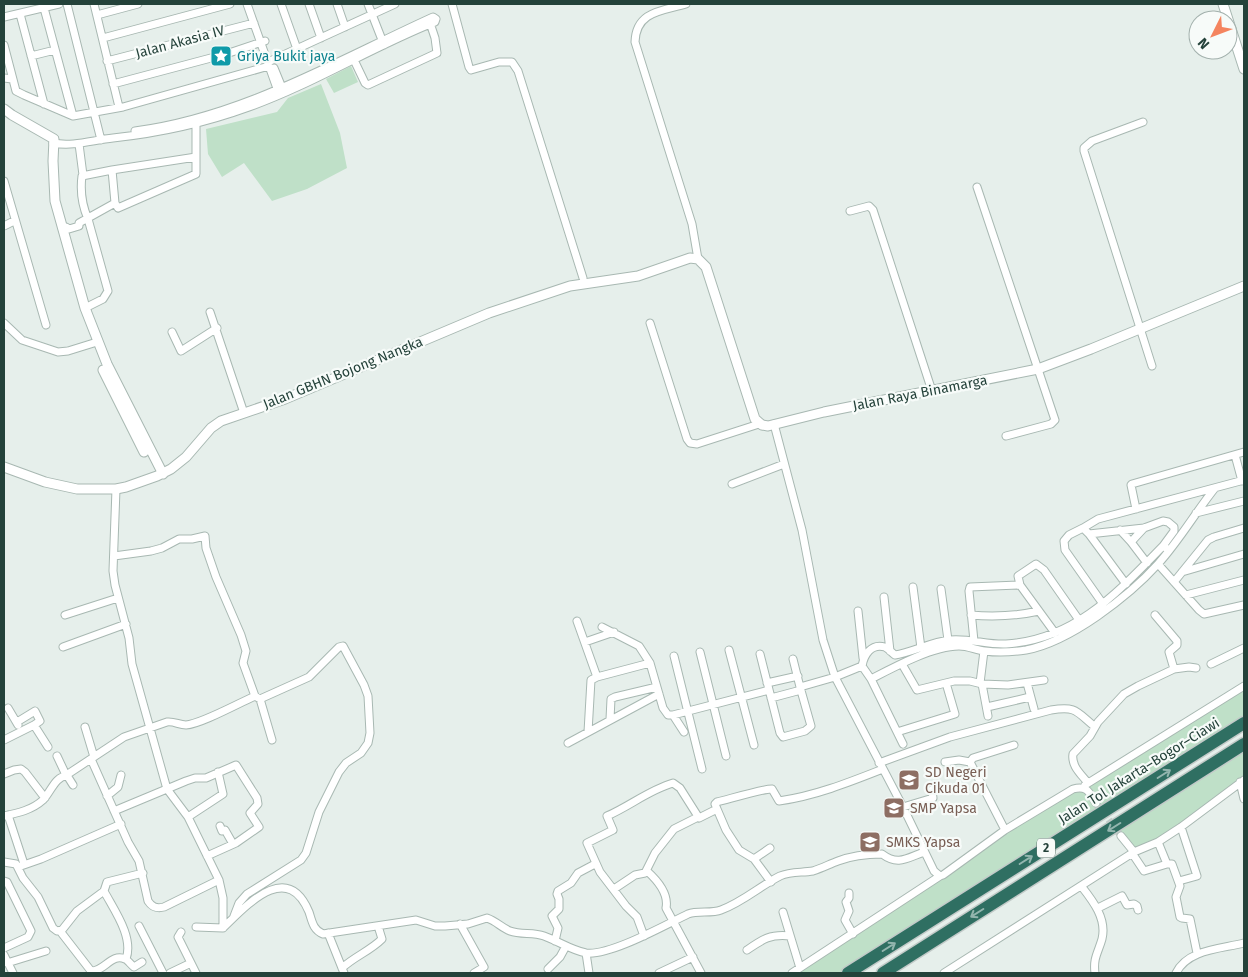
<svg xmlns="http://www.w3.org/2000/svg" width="1248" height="977" font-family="'Fira Sans',sans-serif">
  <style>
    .green { fill: #bfe0c8 }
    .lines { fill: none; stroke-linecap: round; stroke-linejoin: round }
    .minor-tunnel { stroke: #bfccc8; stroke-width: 7; stroke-dasharray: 7 3.5; stroke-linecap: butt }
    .minor-casing { stroke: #a8b8b2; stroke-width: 9 }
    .tertiary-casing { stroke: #a8b8b2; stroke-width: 11 }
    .motorway-casing { stroke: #c2cac8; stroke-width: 15 }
    .minor { stroke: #fff; stroke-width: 7 }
    .tertiary { stroke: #fff; stroke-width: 9 }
    .motorway { stroke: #2f6f62; stroke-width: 12 }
    .oneway { stroke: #93b5ae }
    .labels { text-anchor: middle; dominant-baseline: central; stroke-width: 4.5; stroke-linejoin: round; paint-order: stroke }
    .shield { fill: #f7fbf9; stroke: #637a73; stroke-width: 1 }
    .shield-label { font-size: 12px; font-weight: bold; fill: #24423a }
    .street-label { font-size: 14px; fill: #24423a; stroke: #f7fbf9 }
    .culture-label { font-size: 14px; fill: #0d838f; stroke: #f7fbf9; text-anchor: start }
    .education-label { font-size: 14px; fill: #785e54; stroke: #f7fbf9; text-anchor: start }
  </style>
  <rect width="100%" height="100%" fill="#e6efeb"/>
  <path class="green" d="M351 66 358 82 334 93 326 79Z
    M321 84 340 133 347 168 307 189 272 201 244 163 222 177 208 154 206 129 277 112 288 98Z
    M1244 686V723L848 973H787L991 840Z
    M1244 745V780L1158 842 1134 852 1114 827Z"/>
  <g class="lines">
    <path class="minor-tunnel" d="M1096 803 1121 836"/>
    <g class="minor-casing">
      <path id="minor" d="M67 4 101 140
        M94 4 119 107
        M247 4 279 94
        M281 4 297 49
        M309 4 321 38
        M337 4 345 27
        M368 4 384 45
        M452 4 469 67 471 70 499 62H512L518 71 583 278
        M686 4C662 11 636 11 635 42L692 224 698 259
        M44 8 73 116
        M20 14 44 104
        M97 15 138 4
        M4 17 59 4
        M103 38 230 4
        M4 45 16 91 24 95 73 116 123 107 269 66
        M31 56 55 50
        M354 60 365 83 368 85 437 53 435 38 429 20
        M107 61 254 23
        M268 62 395 4
        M274 68 283 90
        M4 78 12 79
        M113 84 226 54 265 41
        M1143 122 1092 141 1084 148V151L1152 366
        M135 131C242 117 336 61 433 17L436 19
        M53 143C73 147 93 140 113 138 160 133 205 123 249 107 313 84 372 47 435 22L436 19
        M79 144 83 175
        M4 181 46 325
        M977 187 1055 420 1051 424 1006 436
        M115 203 118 208 196 174V157
        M850 211 869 206 873 210 932 391
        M4 226 14 221
        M62 228 66 227 69 229 79 226V223L115 203 112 170
        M85 308 103 299 108 291 88 219C82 205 80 191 82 176L112 170 196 157V121
        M210 312 244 413
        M4 323 22 340 58 352 68 351 97 342
        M650 323 687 439 690 443 697 444 759 424
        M172 332 181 351 217 328
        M774 424 802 530 823 640 835 677 903 807 934 871 940 876 943 875 1005 830 1073 789C1087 785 1089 792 1096 803
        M1235 455 1242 481
        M732 484 784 464
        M116 489 113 571 115 585 129 638 132 664 167 789 188 817 219 880 223 898V928
        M1136 509 1131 485 1132 484 1244 452
        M1196 513 1244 501
        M1083 528 1098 519 1244 480
        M1120 530 1131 542 1147 563
        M1089 534 1126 584
        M1131 542 1144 528
        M114 556 151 551 162 548 179 539H192L205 536 206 548 216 577 241 635 246 651 243 663 255 696
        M1158 564 1199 610 1204 614 1244 605
        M1182 572 1244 554
        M1174 582 1208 540 1214 537 1244 528
        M913 587 921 648
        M941 589 948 640
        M1186 595 1244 580
        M884 597 890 651
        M1103 604 1065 550 1064 541 1069 535 1083 528 1089 534 1144 528 1163 521 1168 522 1174 527V531L1163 546
        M858 611 863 658
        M65 615 118 598
        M971 615C995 617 1016 616 1039 611
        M1155 615 1177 641V645L1169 652 1174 669
        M577 621 597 677
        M602 627 639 646 650 663
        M1055 633 1020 585 1018 576 1036 564 1044 570 1079 620
        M974 641 969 591 970 587 1020 585
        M585 642 614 632
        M63 647 126 624
        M729 650 754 745
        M700 652 726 756
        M760 654 780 733 783 737 805 731 811 726 800 687 835 677 862 666 871 679 903 744
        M674 656 702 769
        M793 659 800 687
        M902 664 917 690 954 681H970L982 684 1008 685 1044 680
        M1211 664 1244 648
        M862 666C864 655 871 643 885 647 889 649 892 653 895 655 913 652 931 642 950 640 969 638 987 645 1006 644 1075 640 1118 592 1163 546L1169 550
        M871 679C894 667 933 646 959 646 968 646 976 650 985 651 998 653 1013 652 1026 650 1070 642 1129 596 1158 564 1179 541 1195 513 1215 488
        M767 683 798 676
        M980 683 984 651
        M1027 683 1034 709
        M982 684 988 716
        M771 698 801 690
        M260 699 272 740
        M987 707 1030 697
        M8 708 18 725
        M673 715 684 732
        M610 719 611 699 615 697 657 687
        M17 722 35 711 40 721 34 725
        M85 727 94 757
        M588 732 591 680 597 677 650 663 663 708 668 715H673L769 690
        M897 732 955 714 946 683
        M4 740 34 725 48 747
        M568 743 659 694
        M57 756 66 775
        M91 759 128 842 139 861 148 901C152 907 156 909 164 907L219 880
        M945 762 959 760 970 762
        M879 763 950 737 1051 710C1076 706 1076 711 1094 726
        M4 774 14 770 21 769 25 772 45 798
        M1240 782 1244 799
        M1088 783C1081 774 1071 766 1073 754L1090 736 1098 722 1124 694 1138 686 1174 669 1189 667 1196 668
        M73 785 68 777V774L124 737 167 722C174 721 179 725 186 725 201 724 239 703 255 696L260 699 309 677 339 647 343 646 364 685 368 696 370 733 368 743 361 753 346 763 339 772 319 812 306 853 301 860 247 894 239 903 234 916
        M1085 785 1244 686
        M107 796 118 787 121 775
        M903 807 933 798 932 790
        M717 809 726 830 739 850 754 859
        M114 811 186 781 195 778H206L236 765 257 798 258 804 250 813 259 827 236 843 207 856
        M8 815 24 864
        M4 816C18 813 32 810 43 800 51 792 55 776 67 776
        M188 817 223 794 218 772
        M220 826 222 831 225 830 233 844
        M1005 830 970 762 973 758 1014 745
        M1121 836 1134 852
        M1158 842 1167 864H1172L1180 886 1176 897 1180 917 1182 918 1190 919 1197 953
        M770 848 754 859 771 882
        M1132 853 1144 871 1167 864
        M4 862 16 864 23 878 38 897 53 928 57 931 62 930 77 911 104 891 107 882 143 873
        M18 867 41 859 121 824
        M647 871C657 880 669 893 666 908L701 973
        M4 881 7 882 31 931 28 937 4 948
        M1179 881 1197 876 1181 827
        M1082 887C1093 901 1107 919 1102 939 1098 953 1093 958 1095 973
        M614 889 635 875 645 873 655 853 674 829 698 817
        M104 891C114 910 134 937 126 959
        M849 893V898L846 902 849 911 845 920 853 934
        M1098 908 1122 896 1127 905 1134 904 1137 906 1138 910
        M783 912 800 968
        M460 924 484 967 474 973
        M139 926 163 973
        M196 927 223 928C247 905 287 860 309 912 312 921 313 930 323 934L416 920 435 926H445L468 924 487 918C496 921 502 928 510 931 521 935 533 932 544 936 558 941 571 950 586 953 610 956 665 925 688 914 698 910 711 914 721 910 743 902 760 886 780 876 791 871 802 873 813 871 822 868 830 864 838 861 851 856 868 854 882 854 898 866 907 858 924 852
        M60 931 91 971C104 972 111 953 125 959 128 960 131 965 134 967L142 962
        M181 932 178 937 196 973
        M328 933 344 973
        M644 936 637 917 626 906 600 872 587 843 613 830 607 816C630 806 649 790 673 783L680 788 699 818 717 809 715 804 717 802C726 800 766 788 772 789L779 801C815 796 850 782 883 769
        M555 941 558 928 552 916 559 909V899L557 894 558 891 571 883 578 873 595 864
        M747 950C763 939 770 934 790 936
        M586 953 589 973
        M4 955 13 973
        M7 963 46 951
        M342 968C355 956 370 951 382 939L378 926
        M548 969 560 957 566 946
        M170 973 191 963
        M659 973 693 957
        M792 973 940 876
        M944 973 1134 852 1158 842 1181 827 1244 780
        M1176 973C1188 949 1221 949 1244 943"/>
    </g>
    <g class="tertiary-casing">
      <path id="tertiary" d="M1223 4 1244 69
        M4 109 12 115 54 139 53 161 55 201 85 308 107 364 163 474
        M103 370 144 452
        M4 467 45 482 77 489H116L126 487 157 476 171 469 186 457 211 428 221 421 285 399 489 313 570 286 638 276 690 258 698 259 706 267 755 419 762 425 768 426 824 412 1038 369 1091 349 1244 286"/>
    </g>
    <g class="motorway-casing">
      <path id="motorway" d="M848 973 1244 723
        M883 973 1244 744"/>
    </g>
    <use href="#minor" class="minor"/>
    <use href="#tertiary" class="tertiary"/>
    <use href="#motorway" class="motorway"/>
  </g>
  <defs><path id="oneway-shaft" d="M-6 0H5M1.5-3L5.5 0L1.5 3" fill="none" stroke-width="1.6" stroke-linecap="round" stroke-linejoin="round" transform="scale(1.25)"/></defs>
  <g class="oneway">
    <use href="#oneway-shaft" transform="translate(1164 774) rotate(-32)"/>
    <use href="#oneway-shaft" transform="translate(1114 827) rotate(148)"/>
    <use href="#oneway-shaft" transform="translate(1026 860) rotate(-32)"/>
    <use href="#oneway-shaft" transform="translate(977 913) rotate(148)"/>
    <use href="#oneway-shaft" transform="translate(889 947) rotate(-32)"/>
  </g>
  <defs>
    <g id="sight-square" transform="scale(1.125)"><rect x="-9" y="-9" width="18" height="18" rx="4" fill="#0f9aa8" stroke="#f7fbf9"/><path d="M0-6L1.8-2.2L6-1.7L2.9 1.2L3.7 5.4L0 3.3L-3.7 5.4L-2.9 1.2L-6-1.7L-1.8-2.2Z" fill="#fff"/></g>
    <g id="school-square" transform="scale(1.125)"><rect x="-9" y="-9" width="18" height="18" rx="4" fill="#8d6e63" stroke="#f7fbf9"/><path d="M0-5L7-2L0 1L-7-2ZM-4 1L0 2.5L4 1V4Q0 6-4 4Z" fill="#fff"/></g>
  </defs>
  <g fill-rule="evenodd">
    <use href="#sight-square" x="221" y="56"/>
    <use href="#school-square" x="909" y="780"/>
    <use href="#school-square" x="894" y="808"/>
    <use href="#school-square" x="870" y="842"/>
  </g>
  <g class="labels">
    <rect class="shield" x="1037" y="838.5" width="18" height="19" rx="4"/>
    <g class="shield-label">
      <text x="1046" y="848">2</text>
    </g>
    <g class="street-label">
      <text transform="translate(180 42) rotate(-15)">Jalan Akasia IV</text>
      <text transform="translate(343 373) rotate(-22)">Jalan GBHN Bojong Nangka</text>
      <text transform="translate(920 393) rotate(-11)">Jalan Raya Binamarga</text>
      <text transform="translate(1139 771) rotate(-32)">Jalan Tol Jakarta–Bogor–Ciawi</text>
    </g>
    <g class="culture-label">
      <text x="237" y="56">Griya Bukit jaya</text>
    </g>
    <g class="education-label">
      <text x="925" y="772">SD Negeri<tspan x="925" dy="16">Cikuda 01</tspan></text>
      <text x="910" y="808">SMP Yapsa</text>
      <text x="886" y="842">SMKS Yapsa</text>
    </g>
  </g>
  <rect width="1248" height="977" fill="none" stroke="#24423a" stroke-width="10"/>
  <g transform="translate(1213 35) rotate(228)"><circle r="24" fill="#f7fbf9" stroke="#a3b1ad"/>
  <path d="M0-4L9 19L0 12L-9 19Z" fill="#f4845f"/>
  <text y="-8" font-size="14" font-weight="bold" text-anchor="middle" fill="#24423a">N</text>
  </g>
</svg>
